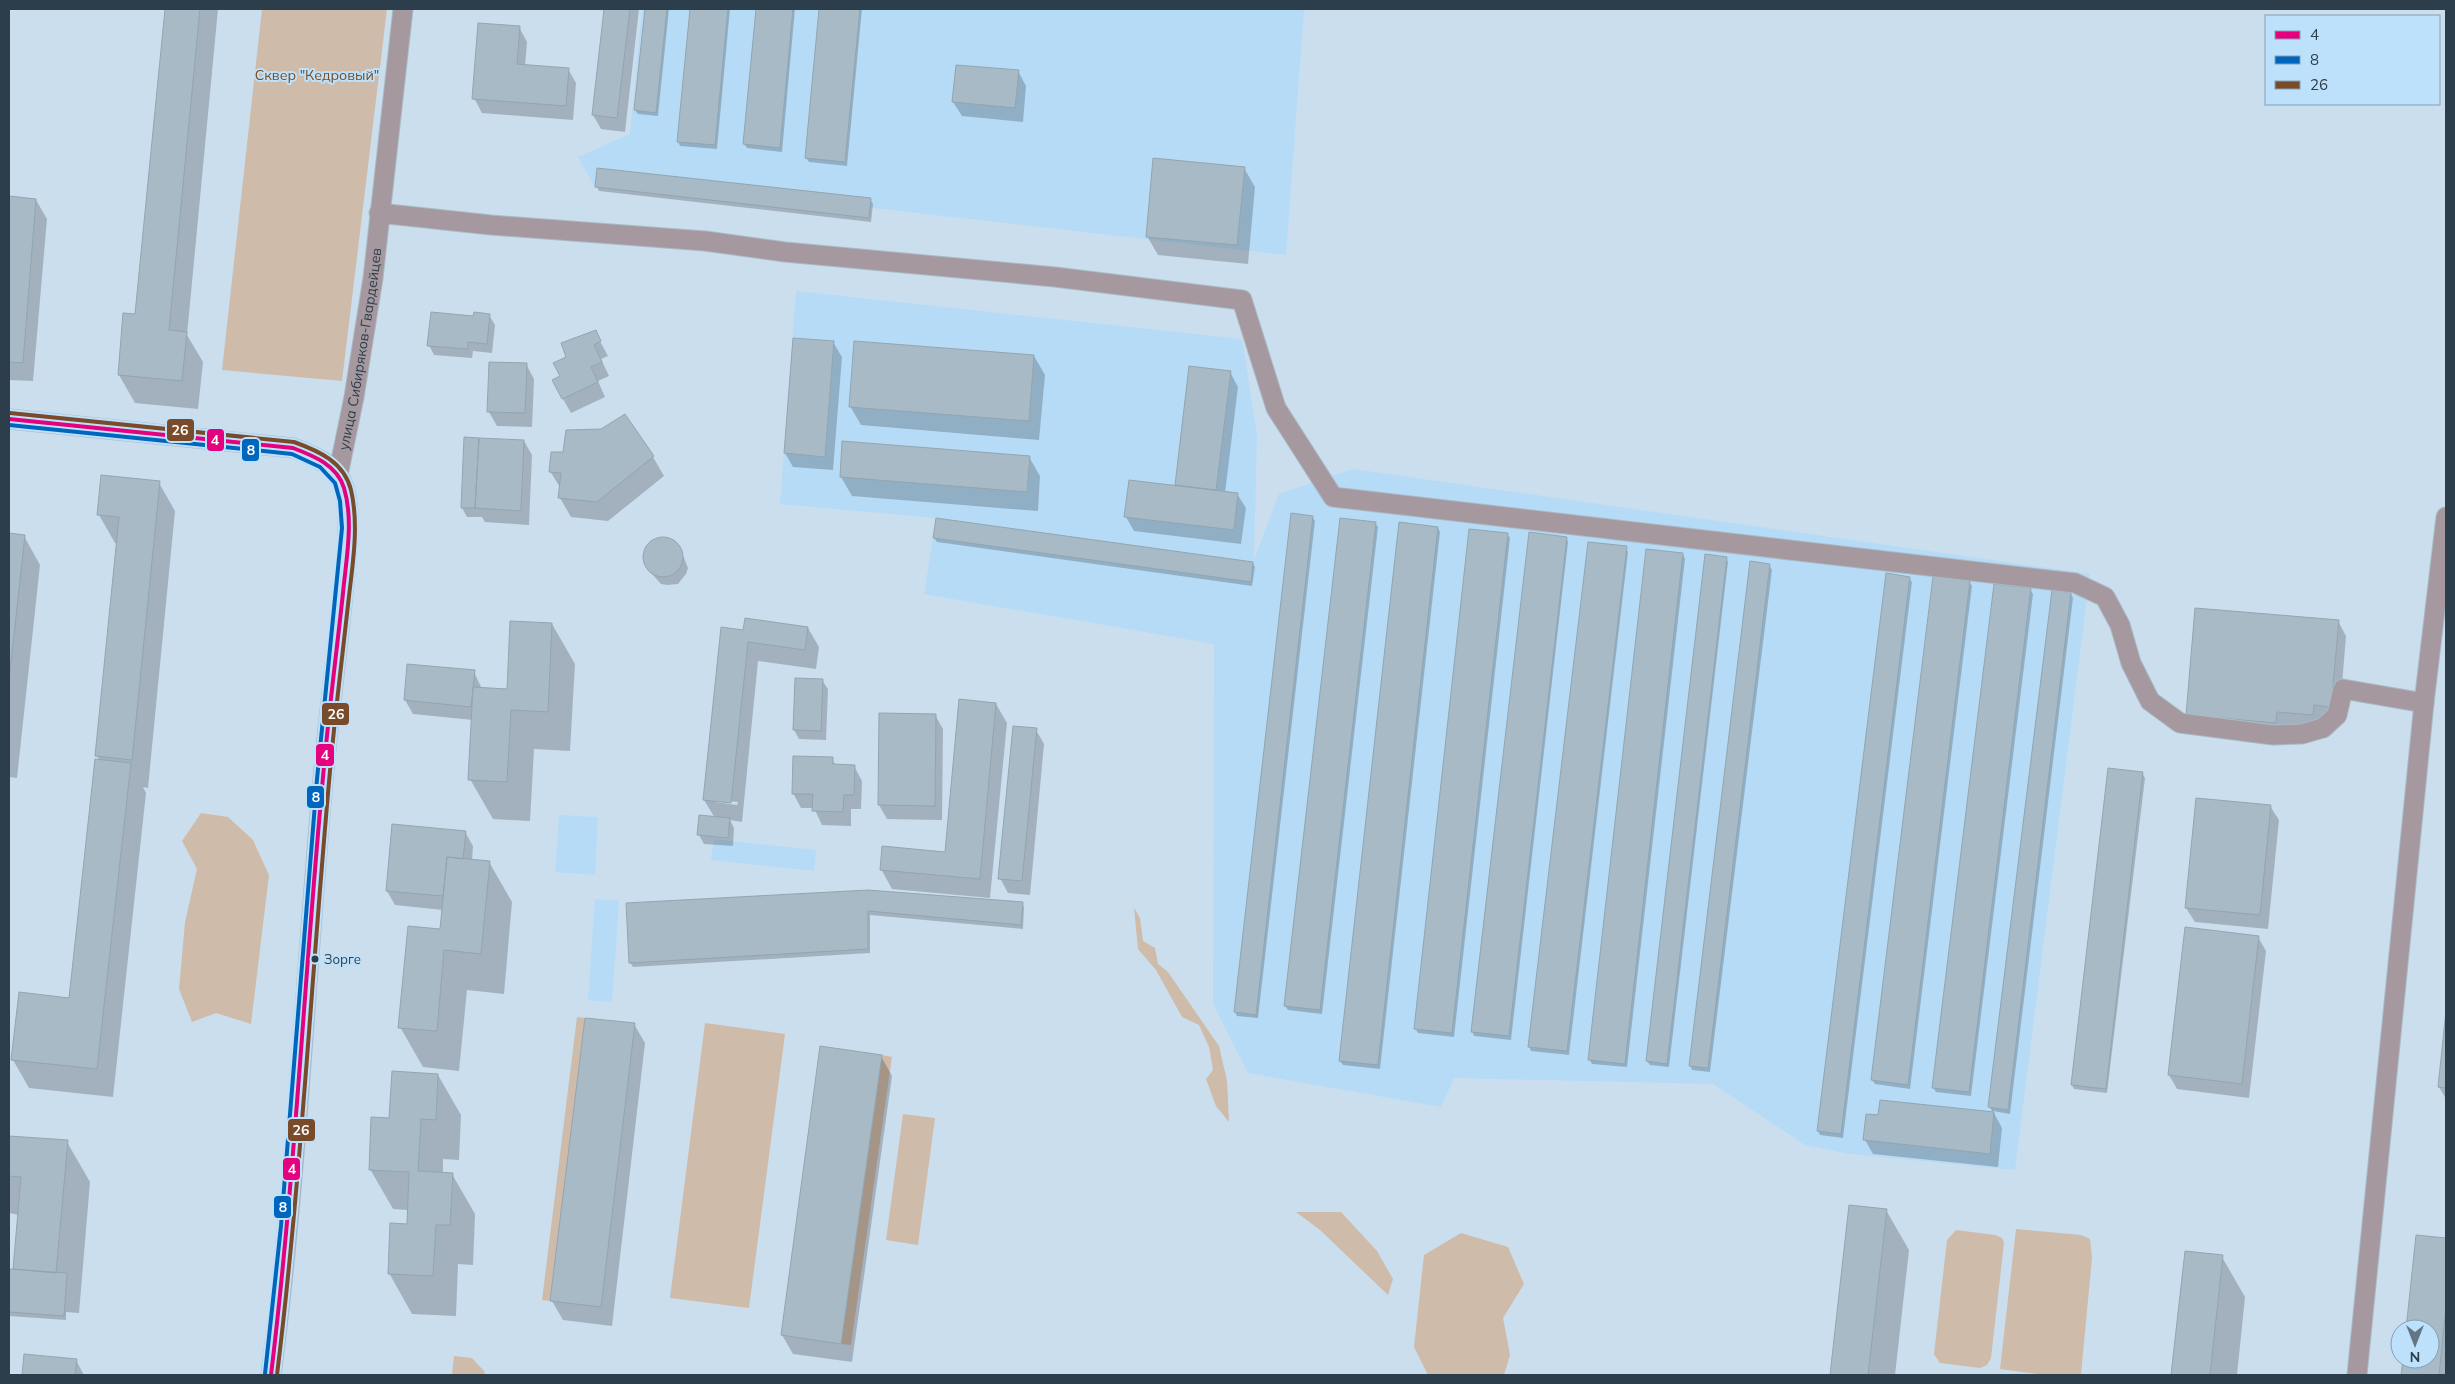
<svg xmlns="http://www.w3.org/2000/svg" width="2455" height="1384" font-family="Mulish,sans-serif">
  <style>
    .built { fill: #b6dbf6 }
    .green { fill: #cfbba9 }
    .shadow { fill: #0003; fill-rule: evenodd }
    .building { fill: #a7bac5; stroke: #92a5b0 }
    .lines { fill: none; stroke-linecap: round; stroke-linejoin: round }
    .street-casing { stroke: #aabac7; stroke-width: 21 }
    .street { stroke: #a6989f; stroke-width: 19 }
    .bus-1-casing { stroke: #bde0fb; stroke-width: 8 }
    .bus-2-casing { stroke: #bde0fb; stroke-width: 8 }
    .bus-3-casing { stroke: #bde0fb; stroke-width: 8 }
    .bus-1 { stroke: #e5007d; stroke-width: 4 }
    .bus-2 { stroke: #0065bd; stroke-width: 4 }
    .bus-3 { stroke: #7a4b2a; stroke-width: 4 }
    .bus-dot { fill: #2c3e4b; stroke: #bde0fb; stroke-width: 2 }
    .labels { text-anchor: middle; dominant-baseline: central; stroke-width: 4; stroke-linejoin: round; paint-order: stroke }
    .bus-label { font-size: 13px; fill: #2c3e4b; stroke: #bde0fb; text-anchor: start }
    .park-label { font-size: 14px; fill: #784b22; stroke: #bde0fb }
    .street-label { font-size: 14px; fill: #2c3e4b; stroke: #bde0fb }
    .line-badge { stroke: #bde0fb; stroke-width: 2 }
    .badge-label { font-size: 14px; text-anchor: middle; font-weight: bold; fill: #fff }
  </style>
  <rect width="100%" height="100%" fill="#cbdeed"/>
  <path class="built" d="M642 9H1304L1286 255 865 207 869 218 595 187 578 157 630 134Z
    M796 291 1242 339 1257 435 1254 560 1279 494 1353 469 2090 574 2015 1170 1850 1154 1805 1145 1713 1084 1454 1078 1441 1107 1248 1073 1213 1004 1214 644 924 594 936 518 780 504Z
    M559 815 598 817 595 875 555 872Z
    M714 839 816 850 814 871 711 860Z
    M595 899 619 901 612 1002 588 1000Z"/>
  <path class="green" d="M262 9H387L342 381 222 370Z
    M201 813 228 817 253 840 269 875 251 1024 216 1013 192 1022 179 989 185 922 197 869 182 841Z
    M1134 908 1140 918 1143 941 1155 948 1158 964 1168 972 1219 1046 1227 1081 1229 1122 1216 1106 1206 1079 1213 1070 1209 1047 1199 1025 1182 1017 1156 970 1138 949Z
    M577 1017 585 1018 550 1301 542 1300Z
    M705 1023 785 1034 749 1308 670 1298Z
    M882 1055 892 1057 851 1345 841 1344Z
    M903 1114 935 1118 918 1245 886 1240Z
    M1296 1212H1341L1377 1251 1393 1279 1388 1295 1320 1230Z
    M2016 1229 2081 1235 2090 1239 2092 1258 2081 1374 2078 1375H2045L2000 1369Z
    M1956 1230 1995 1235 2002 1238 2004 1243 1991 1358 1987 1365 1980 1368 1940 1363 1934 1354 1947 1240Z
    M1461 1233 1508 1247 1524 1284 1503 1318 1510 1355 1504 1375H1428L1414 1347 1424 1255Z
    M454 1356 472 1358 485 1372 484 1375H452Z"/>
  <path class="shadow" d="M166 9H218L187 335 203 362 198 409 135 403 119 375 136 316Z
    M605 9H639L625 132 601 129 593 115Z
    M647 9H669L658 116 638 114 635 110Z
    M691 9H730L717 149 680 146 678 141Z
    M757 9H795L782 152 747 148 744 144Z
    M821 9H862L847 166 809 162 806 158Z
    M519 27 527 42 525 66 568 69 576 83 573 120 482 113 474 98Z
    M1018 71 1026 86 1023 122 962 116 953 102Z
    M1244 168 1255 187 1248 264 1158 255 1147 236Z
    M599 169 870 199 873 204 871 222 599 191 597 187Z
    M9 198 36 200 47 219 33 381 9 380Z
    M489 315 495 325 492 353 473 351 472 358 434 355 429 345 475 318Z
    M595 332 608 356 601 359 609 376 598 381 605 397 571 413 563 399 561 377 568 357Z
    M833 342 842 357 833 470 793 467 785 453Z
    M1034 356 1045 375 1039 440 861 425 850 406Z
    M526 364 534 379 532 427 497 426 489 412Z
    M1190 368 1230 372 1238 387 1225 493 1237 494 1246 508 1241 544 1134 531 1126 517 1176 487Z
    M524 441 532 455 529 525 485 522 482 517H467L462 508Z
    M653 457 664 476 608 521 571 517 560 498 561 489 550 471Z
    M1029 457 1040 476 1038 511 852 496 841 477Z
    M159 483 175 511 148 788 143 787 146 793 113 1097 29 1088 13 1060 70 999 100 761 97 756 118 544 115 543 99 515Z
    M1312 517 1315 521 1258 1018 1237 1016 1235 1012Z
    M1375 523 1378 527 1322 1014 1288 1010 1285 1006Z
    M1438 528 1440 532 1380 1069 1343 1065 1340 1061Z
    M1507 534 1510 538 1454 1037 1418 1033 1415 1028Z
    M9 535 24 536 40 565 17 778 9 777Z
    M934 538 1253 563 1255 567 1252 586 937 542Z
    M1566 538 1568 542 1511 1040 1474 1036 1472 1031Z
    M670 539 680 548 688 568 686 574 678 584 667 585 661 584 652 574 645 558 647 549 656 540Z
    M1626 548 1628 552 1569 1055 1531 1051 1529 1046Z
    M1683 554 1685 559 1627 1067 1592 1064 1589 1059Z
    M1726 558 1728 562 1669 1067 1650 1065 1647 1061Z
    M1769 565 1772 570 1710 1072 1692 1070 1690 1065Z
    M1909 578 1912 582 1843 1138 1820 1135 1818 1131Z
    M1969 582 1972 586 1910 1089 1875 1084 1872 1080Z
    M2030 589 2033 594 1971 1096 1936 1092 1933 1087Z
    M2071 594 2073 598 2010 1114 1993 1111 2002 1128 1998 1167 1873 1154 1865 1140 1867 1115 1993 1113 1990 1107Z
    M2338 621 2346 636 2339 721 2284 737 2187 714Z
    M552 624 575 664 570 751 534 749 530 821 493 819 470 779 473 720 413 714 405 700 474 672 482 689 508 690Z
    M808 628 819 647 816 669 758 661 742 822 730 820 734 828 733 846 704 844 699 835 715 818 704 800 744 631ZM715 800 738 802 737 805 715 802Z
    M822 680 828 689 826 740 799 739 794 730Z
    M996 704 1007 723 990 898 892 889 881 869 946 853Z
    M935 715 943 729 942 820 887 819 879 805Z
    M1036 730 1044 744 1030 895 1008 893 1000 878Z
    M832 759 836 766H854L862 781 861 809H851V826L822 825 814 808H801L793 793Z
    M2142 773 2145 778 2107 1093 2074 1089 2072 1085Z
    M2197 799 2270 806 2279 820 2268 929 2195 922 2186 908Z
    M393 825 465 832 473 846 472 861 489 862 512 902 504 994 467 990 459 1071 423 1067 400 1027 441 931 443 910 395 905 387 891Z
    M1022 903 1024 907 1023 929 870 915V953L633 967 630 962 627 904Z
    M2186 929 2258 937 2266 951 2249 1098 2177 1089 2169 1075Z
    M2446 1023V1099L2439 1087Z
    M634 1024 645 1043 612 1326 563 1320 552 1301Z
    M881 1056 892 1076 852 1362 793 1354 782 1335Z
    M438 1075 461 1115 459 1160 443 1159V1174H452L475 1214 473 1265 458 1264 456 1316 412 1314 389 1273 408 1225V1210L393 1209 370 1169 390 1119Z
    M9 1137 67 1142 90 1182 79 1313 66 1312V1320L9 1316V1271H16L19 1215 9 1213Z
    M1850 1206 1886 1210 1909 1250 1895 1375H1831Z
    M2418 1236 2446 1240V1375H2402L2404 1359H2430V1329H2407Z
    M2186 1253 2222 1257 2245 1297 2237 1375H2173Z
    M25 1355 76 1360 84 1375H23Z"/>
  <path class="building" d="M165 9H200L169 330 187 332 182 381 118 375 123 313 135 314Z
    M604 9H630L617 118 592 115Z
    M645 9H667L656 113 634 110Z
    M690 9H728L715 145 677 142Z
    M756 9H793L780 148 743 144Z
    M819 9H860L845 162 805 158Z
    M478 23 520 26 517 64 569 68 566 106 472 99Z
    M956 65 1019 70 1015 108 952 102Z
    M1153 158 1245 167 1237 245 1146 237Z
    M597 168 871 198 869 218 595 187Z
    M9 196 36 199 23 363 9 362Z
    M431 312 473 316 474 312 490 314 487 344 468 342V349L427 346Z
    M596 330 601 341 594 345 602 362 591 367 598 382 562 399 552 380 560 376 553 363 566 357 561 343Z
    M793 338 834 341 825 457 784 453Z
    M854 341 1034 355 1029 421 849 407Z
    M489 362 527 363 525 413 487 412Z
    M1189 366 1231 371 1216 490 1175 485Z
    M625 414 654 456 597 502 558 498 561 473 549 472 551 452H563L566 430 601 429Z
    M464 437 479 438 475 508H461Z
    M479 438 524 440 521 511 475 508Z
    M842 441 1030 456 1027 492 840 477Z
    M101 475 160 481 132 760 95 756 119 517 97 515Z
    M1129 480 1238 493 1234 530 1124 517Z
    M1291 513 1313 516 1256 1015 1234 1012Z
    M936 518 1253 562 1251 582 933 538Z
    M1340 518 1376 522 1320 1010 1284 1006Z
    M1399 522 1438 527 1378 1065 1339 1061Z
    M1469 529 1508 533 1452 1033 1414 1029Z
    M1529 532 1567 537 1509 1036 1471 1032Z
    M9 533 25 535 9 680Z
    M643 557a20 20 0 1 1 40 0a20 20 0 1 1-40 0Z
    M1588 542 1627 546 1567 1051 1528 1047Z
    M1646 549 1683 553 1625 1064 1588 1060Z
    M1705 554 1727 557 1667 1064 1646 1061Z
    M1750 561 1770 564 1708 1068 1689 1066Z
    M1886 573 1910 577 1841 1134 1817 1131Z
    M1933 576 1970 581 1908 1085 1871 1080Z
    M1994 584 2031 588 1969 1092 1932 1088Z
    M2052 590 2071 593 2008 1110 1988 1107Z
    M2195 608 2339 620 2331 707 2314 705 2313 715 2277 712 2276 723 2186 715Z
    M745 618 808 627 805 650 748 642 731 803 703 800 721 627 743 630Z
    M510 621 552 623 548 712 511 710 507 782 468 780 473 687 507 689Z
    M407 664 475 670 471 707 404 700Z
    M795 678 823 679 821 731 793 730Z
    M959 699 996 703 980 879 880 870 882 846 945 852Z
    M879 713 936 714 935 806 878 805Z
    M1013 726 1037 728 1022 881 998 879Z
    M793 756 833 757V764L855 765 854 795H844L843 812 812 811 813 794H792Z
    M95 759 131 763 97 1069 11 1060 19 992 69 998Z
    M2108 768 2143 772 2106 1089 2071 1085Z
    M2196 798 2271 805 2260 915 2185 908Z
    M699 815 730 818 728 838 697 835Z
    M392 824 466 831 463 859 447 857 443 896 386 891Z
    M447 857 490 861 481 954 444 950 437 1031 398 1028 408 926 440 929Z
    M868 890 1023 902 1021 925 868 911V949L629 963 626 903Z
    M2185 927 2259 936 2242 1084 2168 1075Z
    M2446 1011V1088L2438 1087Z
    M585 1018 635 1023 601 1307 550 1301Z
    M820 1046 882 1055 841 1344 781 1335Z
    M392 1071 438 1074 436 1120 421 1119 418 1171 453 1173 450 1225H436L433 1276 388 1274 390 1223 407 1224 409 1172 369 1170 371 1117 389 1118Z
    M1880 1100 1994 1112 1990 1154 1863 1140 1866 1114 1878 1115Z
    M9 1136 68 1140 56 1273 13 1269 21 1177 9 1176Z
    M1849 1205 1887 1209 1868 1375H1830Z
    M2416 1235 2446 1238V1307L2439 1375H2401L2403 1359H2430V1329H2406Z
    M2185 1251 2223 1255 2210 1375H2171Z
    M9 1269 67 1273 64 1316 9 1312Z
    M24 1354 77 1359 75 1375H22Z"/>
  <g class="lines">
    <g class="street-casing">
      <g id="street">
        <path d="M379 213 491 225 705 241 785 252 1055 277 1242 300 1276 408 1333 497 2075 583 2105 597 2120 625 2131 663 2150 701 2180 723 2273 735 2302 734 2323 728 2337 715 2343 689 2424 703"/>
        <path d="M9 419 293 448C313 456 337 464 344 488 353 516 345 572 342 603 336 662 328 721 323 780 305 978 297 1178 271 1375"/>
        <path id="s1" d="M338 475 354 397 373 278 403 9"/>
        <path d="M2357 1375 2424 703 2446 517"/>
      </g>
    </g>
    <use href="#street" class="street"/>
    <g class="bus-1-casing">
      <path id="bus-1" d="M9 419 293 448C314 456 337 465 344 488 354 521 346 560 343 593 337 648 330 702 325 756 305 962 296 1169 271 1375"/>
    </g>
    <g class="bus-2-casing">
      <path id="bus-2" d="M9 425 292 454 320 467 335 483 340 501 342 528 317 779 281 1226 265 1374"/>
    </g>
    <g class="bus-3-casing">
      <path id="bus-3" d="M10 413 294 442C319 451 344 462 351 490 359 524 353 562 349 596 343 651 336 706 331 760 312 965 302 1171 277 1375"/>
    </g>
    <use href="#bus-1" class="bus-1"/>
    <use href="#bus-2" class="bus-2"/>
    <use href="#bus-3" class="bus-3"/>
  </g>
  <circle class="bus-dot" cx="315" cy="959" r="4.5"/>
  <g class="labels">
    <g class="bus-label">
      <text x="324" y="959">Зорге</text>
    </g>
    <g class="park-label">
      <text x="317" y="75">Сквер "Кедровый"</text>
    </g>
    <g class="street-label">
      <text stroke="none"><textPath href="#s1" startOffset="128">улица Сибиряков-Гвардейцев</textPath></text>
    </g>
  </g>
  <g class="line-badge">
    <rect x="166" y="418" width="29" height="24" rx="5" fill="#7a4b2a"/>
    <rect x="206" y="428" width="19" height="24" rx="5" fill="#e5007d"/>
    <rect x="241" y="438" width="19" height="24" rx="5" fill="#0065bd"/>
    <rect x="321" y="702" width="29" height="24" rx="5" fill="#7a4b2a"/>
    <rect x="315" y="743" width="20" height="24" rx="5" fill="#e5007d"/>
    <rect x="306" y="785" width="19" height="24" rx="5" fill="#0065bd"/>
    <rect x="287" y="1118" width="29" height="24" rx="5" fill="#7a4b2a"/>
    <rect x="282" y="1157" width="19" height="24" rx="5" fill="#e5007d"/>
    <rect x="273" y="1195" width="19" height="24" rx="5" fill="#0065bd"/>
  </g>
  <g class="badge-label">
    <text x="180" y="435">26</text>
    <text x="215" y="445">4</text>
    <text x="251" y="455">8</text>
    <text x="336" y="719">26</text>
    <text x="325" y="760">4</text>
    <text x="316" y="802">8</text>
    <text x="301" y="1135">26</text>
    <text x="292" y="1174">4</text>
    <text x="283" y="1212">8</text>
  </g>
  <rect width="2455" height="1384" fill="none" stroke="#2c3e4b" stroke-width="20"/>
  <rect x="2265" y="15" width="175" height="90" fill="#bde0fb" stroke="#839fb5"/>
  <rect x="2275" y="31" width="25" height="8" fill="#e5007d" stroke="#839fb5"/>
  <text x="2310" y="40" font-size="15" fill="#2c3e4b">4</text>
  <rect x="2275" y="56" width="25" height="8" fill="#0065bd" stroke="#839fb5"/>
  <text x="2310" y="65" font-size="15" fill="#2c3e4b">8</text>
  <rect x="2275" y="81" width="25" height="8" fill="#7a4b2a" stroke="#839fb5"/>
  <text x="2310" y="90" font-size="15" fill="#2c3e4b">26</text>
  <g transform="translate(2415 1344) rotate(180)"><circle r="24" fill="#bde0fb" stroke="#839fb5"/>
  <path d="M0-4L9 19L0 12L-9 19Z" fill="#647684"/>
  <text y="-8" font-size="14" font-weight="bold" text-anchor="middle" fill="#2c3e4b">N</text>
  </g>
</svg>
